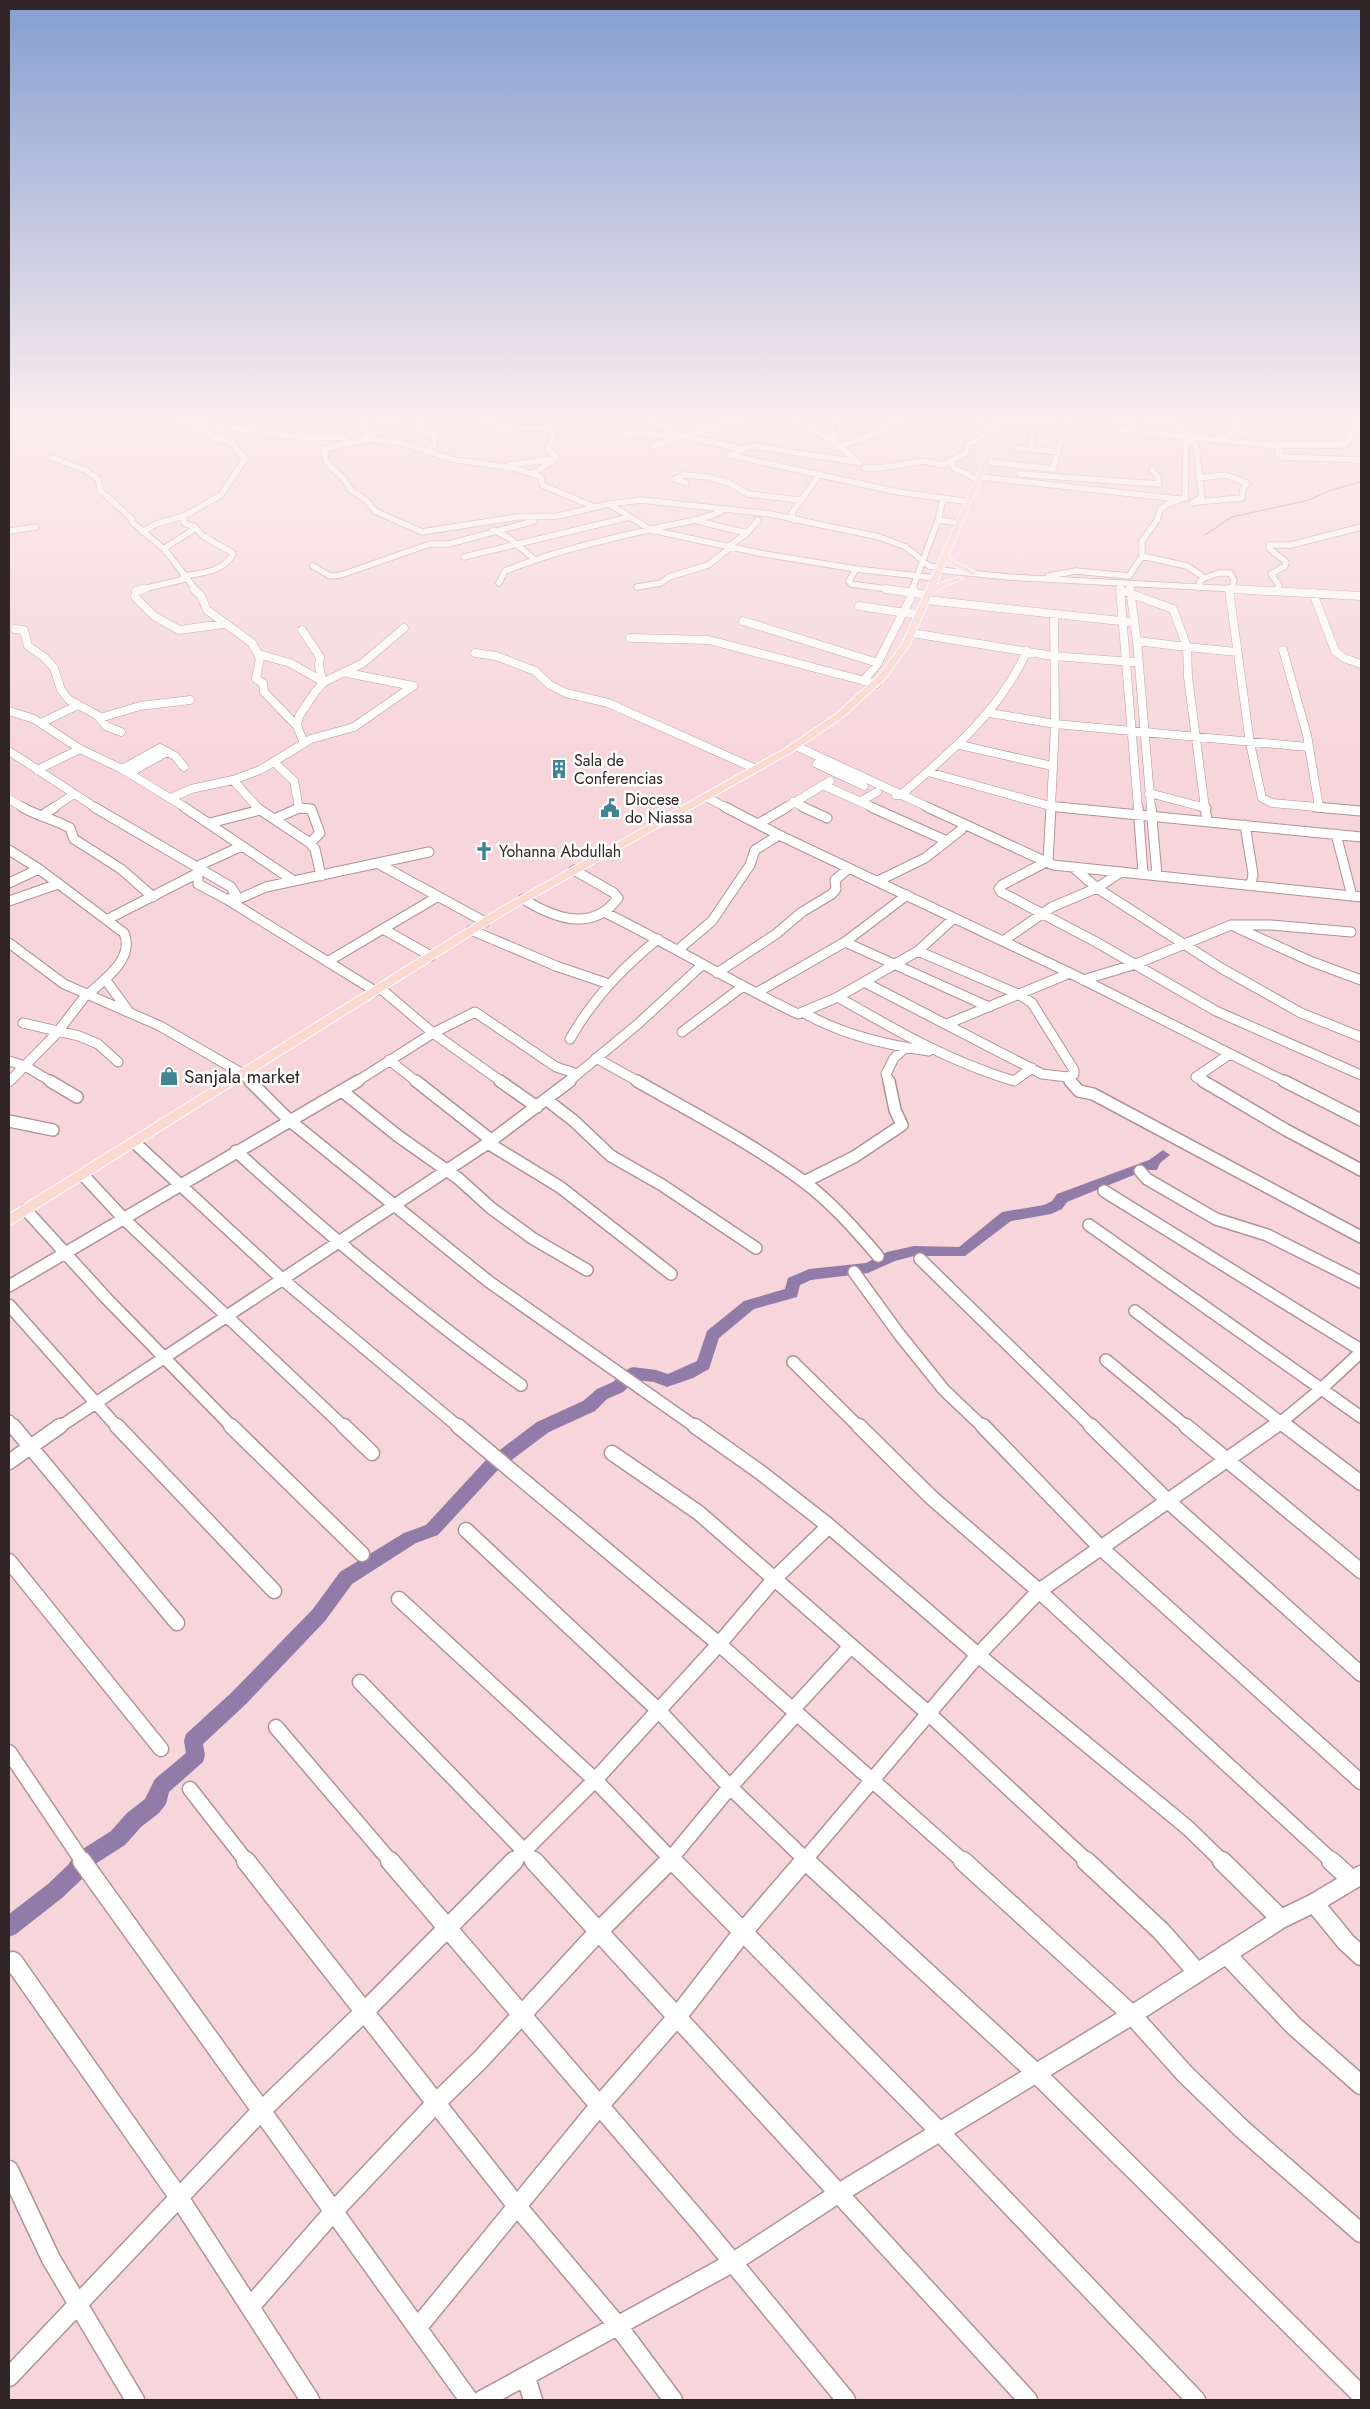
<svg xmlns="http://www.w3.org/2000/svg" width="1370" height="2409" font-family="Jost,sans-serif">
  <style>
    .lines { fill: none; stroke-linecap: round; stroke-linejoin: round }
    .stream { stroke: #917ca9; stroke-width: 1 }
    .river { fill: #917ca9; fill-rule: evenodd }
    .minor-far5-casing { stroke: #b19298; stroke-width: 7 }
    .minor-far4-casing { stroke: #b19298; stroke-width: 9 }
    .minor-far3-casing { stroke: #b19298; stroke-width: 11 }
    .minor-far2-casing { stroke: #b19298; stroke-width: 14 }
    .minor-far1-casing { stroke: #b19298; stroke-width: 17 }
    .minor-casing { stroke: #b19298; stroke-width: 21 }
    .major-casing { stroke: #fff; stroke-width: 2 }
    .minor-far5 { stroke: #fff; stroke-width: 5.5 }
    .minor-far4 { stroke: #fff; stroke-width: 8 }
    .minor-far3 { stroke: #fff; stroke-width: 9 }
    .minor-far2 { stroke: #fff; stroke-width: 11 }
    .minor-far1 { stroke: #fff; stroke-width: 14 }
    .minor { stroke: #fff; stroke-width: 18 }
    .major { fill: #fad9d0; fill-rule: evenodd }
    .labels { text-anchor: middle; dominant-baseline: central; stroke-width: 5; stroke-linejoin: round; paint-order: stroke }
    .far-poi-label { font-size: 16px; fill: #312527; stroke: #fff; text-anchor: start }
    .poi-label { font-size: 19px; fill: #312527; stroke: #fff; text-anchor: start }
  </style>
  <rect width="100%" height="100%" fill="#f6d6db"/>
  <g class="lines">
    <path class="stream" d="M1205 535 1232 517 1309 500 1331 490 1361 482"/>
    <path class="river" d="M1163 1150 1170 1155 1160 1163 1157 1170H1146L1067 1202 1062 1209 1051 1214 1011 1221 965 1256H914L895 1261 868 1273 811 1280 800 1285 797 1297 754 1309 719 1338 709 1369 693 1378 667 1387 654 1382 636 1380 623 1392 607 1399 595 1411 549 1432 497 1471 438 1535 416 1543 352 1584 325 1621 245 1705 203 1744 205 1755 203 1762 169 1792 166 1804 159 1813 141 1827 125 1845 89 1868 82 1879 62 1898 16 1934 9 1937V1914L48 1884 68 1865 75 1854 111 1831 127 1813 145 1799 155 1779 186 1753 184 1741 186 1734 231 1693 313 1609 340 1572 404 1533 426 1525 485 1461 537 1422 583 1401 597 1389 613 1382 628 1369 633 1367 656 1370 668 1374 697 1361 707 1331 744 1301 785 1289 788 1278 809 1269 866 1263 887 1252 914 1246 959 1247 1002 1212 1044 1205 1052 1201 1057 1194 1149 1160Z"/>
    <g class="minor-far5-casing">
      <path id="minor-far5" d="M178 417 187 422 299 437 345 438
        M640 417 684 436 743 449
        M788 417C800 425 811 430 824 436 837 443 848 453 859 463
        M974 417 992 435
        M1132 417 1118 423 1120 430 1267 445H1340L1347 443 1358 417
        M477 418 506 427 544 428 552 431 553 437 548 449 555 456 554 460 532 474
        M1010 421 1061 425 1067 424 1068 417
        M412 427 435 435 434 445 427 451
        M995 430 1010 421 1008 417
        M624 435 635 433 672 436
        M1185 436 1196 446 1202 497 1192 503
        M364 438 401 443 450 459 514 468 541 477 542 485 595 507
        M370 438 324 449 326 460 332 468 344 479 351 490 366 500 375 511 422 532 517 517 558 516 609 504 651 530 764 554 856 569 936 578
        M374 438 363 429 361 424 373 418 423 419
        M1218 439 1231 434 1239 417
        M834 442 832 422 836 417
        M1273 445 1280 451 1278 454 1282 457 1361 460
        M652 446 745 417
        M840 446 882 432 884 426 897 421 906 424
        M1018 448 1059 452
        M1030 449 1033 434
        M51 457 85 470 98 479 101 491 132 519V522L165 550 196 590
        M857 462 752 446 730 455 898 492 970 502
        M952 462 954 468 979 480
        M986 462 1053 469 1061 441
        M509 465 554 459
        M865 468H881L923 461 943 465 966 453 968 444 978 440 987 430
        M1019 474 1159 484 1158 477 1152 470
        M980 477 1179 499
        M686 483 675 479 684 475 708 477 729 483 748 494 800 500
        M1196 502 1242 498 1243 489 1247 483 1226 475 1198 478
        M609 504 641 500 770 514 879 537 906 547 929 566 941 568
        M794 520 792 513 819 475
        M938 520 960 523
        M697 521 747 533
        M493 530 509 538 534 559
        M9 531 36 527
        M142 532 156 524 184 516
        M728 547 747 533 758 520
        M165 550 166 547 193 530 194 526
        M1142 556 1187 566 1205 578 1200 581 1199 588
        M464 557 630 517
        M313 566 330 576 341 575 430 544H449L534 521
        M856 569 849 581 851 584 895 590
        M939 570 1008 577 1255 590
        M183 576C201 573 224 572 233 554L231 552 203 536 195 527 184 523V516L221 495 245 459 231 442 215 438 190 425
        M1048 576 1076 571 1129 576 1142 556V541L1157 520 1160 510 1168 504 1185 498 1186 438 1184 426 1129 418
        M1205 578 1219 573H1230L1234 580 1232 589
        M499 583 505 571C555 551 608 539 661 527 681 522 701 521 720 512
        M1120 584 1121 590
        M1129 584 1130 590
        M637 587 661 583 669 577 708 565 731 547
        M139 590 185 579
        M912 590 938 520 943 499
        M1277 590 1279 585 1271 574 1285 566 1286 562 1269 548V545H1291L1361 527"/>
    </g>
    <g class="minor-far4-casing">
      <path id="minor-far4" d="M144 589 136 591 135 597 154 616 179 630 224 624
        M194 589 201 596 207 610 252 643 260 658 256 679 263 683 264 692 297 726
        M886 589 928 595
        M1120 589 1138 808
        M1130 589 1137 641 1151 808
        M1229 589 1250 743 1262 798 1272 803 1328 808
        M1232 589 1361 596
        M1124 591 1173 609 1187 647 1237 652
        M1277 591 1278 589
        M1313 593 1335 651 1344 658 1361 664
        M926 600 1130 622
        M859 606 919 615
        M743 621 878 663
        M15 629 24 630 28 646 44 657 54 668 61 690 69 700 97 715 106 726 121 732
        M302 630 320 657 319 667 322 679
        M912 633 1053 656 1133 662
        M630 638 709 640 876 684
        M1137 641 1187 647 1188 677 1205 808
        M1283 650 1307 735 1319 807
        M475 653 496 656 535 671 550 685 566 693 608 703 756 769
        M258 654 290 663 324 682
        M347 673 413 686
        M863 681 876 666 910 599 913 589
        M9 711 34 719 80 749 122 769 186 808
        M990 713 1055 724 1308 747
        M100 718 140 706 190 700
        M41 723 78 705
        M304 743 297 726 299 716 315 692 324 682 363 663 404 628
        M960 745 1052 766
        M796 746 930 808
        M9 751 96 808
        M274 762 294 781 299 808
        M817 764 864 786
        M122 769 160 748 175 756 184 767
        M37 770 80 749
        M928 772 1050 806 1071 808
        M129 773 167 752
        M233 780 258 808
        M823 785 874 808
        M1149 793 1206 808
        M896 795H901C951 752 999 712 1027 651
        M706 797 727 808
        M171 798 191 789 233 780 260 770 311 739 354 727 413 686
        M9 799 24 808
        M861 801 877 792
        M793 802 806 808
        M53 808 74 794
        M785 808 830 781
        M1051 808 1055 724 1054 615"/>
    </g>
    <g class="minor-far3-casing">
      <path id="minor-far3" d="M22 807C37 816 54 819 70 828L74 839 121 869 153 897
        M94 807 231 887 236 895 228 900 375 991
        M184 807 294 881
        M256 807 310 843 315 849 321 876
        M725 807 779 835 1070 973 1286 1082
        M803 807 827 818
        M871 807 947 841
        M927 807 1053 865 1361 897
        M1051 807 1048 861 1002 885 999 889 1001 892 1096 942 1216 1011 1361 1075
        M1058 807 1361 837
        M1138 807 1143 873
        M1151 807 1157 875
        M1202 807 1206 808
        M1205 807 1207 821
        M1315 807 1361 811
        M41 816 55 807
        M274 819 299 808 311 809 320 833 310 843
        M210 823 260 810
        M758 824 787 807
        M1245 825 1253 874 1251 885
        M1336 834 1352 896
        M9 850 39 869 124 933C135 959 104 980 87 995
        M377 863 485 922
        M196 867 242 846
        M1073 867 1097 888 1221 968 1301 1013 1361 1037
        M198 874V884L228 900
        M878 881 925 858 961 830 963 825
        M9 883 39 869
        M523 899C554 918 592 933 618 898L614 893 574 870
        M9 901 58 884
        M232 902 266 887 429 852
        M606 913C671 945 733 983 798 1014L838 997 918 951 954 918
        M108 919 202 871
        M1231 925 1310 961 1361 980
        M383 929 431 956
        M471 930 556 966 609 984
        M1003 941 1052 907 1097 888 1121 872
        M845 942 989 1007
        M9 943 64 984 160 1026 243 1074 251 1082
        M678 950 712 921 750 865 755 850 779 835
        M918 951 1020 995 1032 1003 1074 1070V1074L1067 1077 1072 1082
        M327 962 437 897
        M717 973 776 934 802 912 832 894 836 889 835 880 849 868
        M105 979 129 1012
        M1083 980 1136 964 1231 925H1271L1351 932
        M866 983 1042 1074 1067 1077
        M380 988 433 1033 502 1082
        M756 993 845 942 907 895
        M838 997C897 1031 948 1061 1014 1081L1032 1068
        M804 1013C843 1035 885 1045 929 1051
        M23 1023 79 1036 98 1044 118 1062
        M947 1024 1070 973
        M682 1032 742 987
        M570 1039C592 1000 623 967 658 939
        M596 1058 639 1082
        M389 1060 417 1082
        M9 1061 25 1066 52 1082
        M9 1082 56 1034 86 995
        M356 1082 433 1033 475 1012 556 1067 578 1074
        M568 1082 639 1023 702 965
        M889 1082 886 1074 894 1058 905 1048
        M1205 1082 1196 1077 1230 1054"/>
    </g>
    <g class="minor-far2-casing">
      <path id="minor-far2" d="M50 1081 77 1097
        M250 1081 289 1120 488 1281 697 1428
        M416 1081 491 1140
        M500 1081 537 1107
        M637 1081C693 1113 751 1143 803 1181 831 1202 855 1229 878 1256
        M1070 1081 1079 1091 1093 1094 1361 1237
        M1203 1081 1286 1130 1361 1170
        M1284 1081 1361 1120
        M342 1091 398 1136 459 1179 491 1208 532 1238 587 1270
        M547 1100 574 1121 611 1156 662 1185 756 1248
        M9 1121 53 1130
        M135 1143 282 1279 460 1428
        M488 1143 560 1187 671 1274
        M236 1151C327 1234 420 1313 521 1385
        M1140 1171 1147 1179 1216 1219 1267 1235 1361 1282
        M83 1175 124 1219 345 1428
        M804 1182 854 1157 902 1125 895 1110 889 1081
        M1104 1191 1361 1350
        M26 1210 107 1299 233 1428
        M1089 1225 1361 1417
        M920 1259 1093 1428
        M854 1272 899 1334 944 1390 984 1428
        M9 1286 358 1081
        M9 1305 118 1428
        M1135 1311 1288 1428
        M1106 1360 1188 1428
        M793 1362 860 1428
        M9 1421 14 1428
        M58 1428 488 1143 570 1081
        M1274 1428 1320 1390 1361 1352"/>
    </g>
    <g class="minor-far1-casing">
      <path id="minor-far1" d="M13 1426 177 1623
        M117 1426 274 1591
        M231 1426 362 1554
        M344 1426 372 1453
        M458 1426 719 1644 964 1862
        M695 1426 760 1472 829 1526 978 1655 1188 1828 1223 1862
        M859 1426 932 1498 1039 1591 1333 1862
        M983 1426 1101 1548 1361 1782
        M1091 1426 1168 1501 1361 1674
        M1186 1426 1361 1571
        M1286 1426 1361 1483
        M612 1453 699 1513 928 1713 1088 1862
        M9 1462 60 1426
        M466 1530 658 1710 730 1787 808 1862
        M9 1561 161 1749
        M399 1599 595 1780 674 1862
        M360 1682 535 1862
        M793 1709 851 1646
        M276 1727 391 1862
        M9 1752 83 1862
        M190 1789 247 1862
        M513 1862 595 1780 719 1644 775 1578 829 1526
        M668 1862 730 1787 797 1713
        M803 1862 978 1655 1039 1591 1275 1426"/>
    </g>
    <g class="minor-casing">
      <path id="minor" d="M82 1861 469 2400
        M246 1861 516 2205 618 2326 673 2400
        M390 1861 706 2230 846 2400
        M534 1861 1028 2400
        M673 1861 939 2131 1196 2400
        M806 1861 1036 2073 1361 2395
        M963 1861 1132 2015 1185 2074 1242 2129 1361 2233
        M1086 1861 1161 1931 1197 1972
        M1222 1861 1281 1919
        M1331 1861 1352 1880
        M1314 1903 1346 1942 1361 1956
        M1226 1954 1294 2026 1361 2085
        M13 1961 180 2199 310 2400
        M9 2170 51 2259 135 2400
        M250 2307 333 2212 436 2103 481 2059 599 1931 669 1861
        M418 2327 600 2105 677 2017 742 1933 804 1861
        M9 2377 261 2111 365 2011 514 1861
        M526 2377 533 2400
        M482 2400 732 2263 839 2193 1132 2015 1281 1919 1314 1903 1361 1875"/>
    </g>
    <g class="major-casing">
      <path id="major" d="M992 417H998L996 446 948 556 955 562 978 573 971 575 946 562 936 585 959 577 963 579 947 585 932 594 910 644 886 678 842 718 792 752 508 912 9 1226V1214L500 908 786 748 836 714 880 674 902 644 990 446Z"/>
    </g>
    <use href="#minor-far5" class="minor-far5"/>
    <use href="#minor-far4" class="minor-far4"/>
    <use href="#minor-far3" class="minor-far3"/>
    <use href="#minor-far2" class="minor-far2"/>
    <use href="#minor-far1" class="minor-far1"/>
    <use href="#minor" class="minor"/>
    <use href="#major" class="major"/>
  </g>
  <linearGradient id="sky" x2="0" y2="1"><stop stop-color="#859ecf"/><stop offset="0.55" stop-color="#fbedef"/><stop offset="1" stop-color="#fbedef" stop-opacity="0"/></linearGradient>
  <rect width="1370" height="754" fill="url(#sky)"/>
  <defs>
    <g id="building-bare" transform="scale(1.5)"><path d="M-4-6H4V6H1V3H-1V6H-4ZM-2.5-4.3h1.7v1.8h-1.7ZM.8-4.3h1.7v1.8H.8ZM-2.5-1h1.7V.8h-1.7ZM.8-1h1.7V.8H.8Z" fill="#418494" stroke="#fff" stroke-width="2.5" paint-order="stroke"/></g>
    <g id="civic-bare" transform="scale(1.5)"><path d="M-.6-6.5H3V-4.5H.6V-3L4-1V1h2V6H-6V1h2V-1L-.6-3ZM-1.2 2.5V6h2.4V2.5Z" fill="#418494" stroke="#fff" stroke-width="2.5" paint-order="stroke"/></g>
    <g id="church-bare" transform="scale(1.5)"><path d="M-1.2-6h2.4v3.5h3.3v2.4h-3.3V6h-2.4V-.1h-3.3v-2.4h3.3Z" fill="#418494" stroke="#fff" stroke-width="2.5" paint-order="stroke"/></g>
    <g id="shop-bare" transform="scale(1.5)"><path d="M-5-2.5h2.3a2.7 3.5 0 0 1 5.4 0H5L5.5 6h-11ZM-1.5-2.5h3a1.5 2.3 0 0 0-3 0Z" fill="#418494" stroke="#fff" stroke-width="2.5" paint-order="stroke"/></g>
  </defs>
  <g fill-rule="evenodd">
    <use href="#building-bare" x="559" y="769"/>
    <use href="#civic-bare" x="610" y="808"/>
    <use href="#church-bare" x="484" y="851"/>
    <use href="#shop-bare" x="169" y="1076"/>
  </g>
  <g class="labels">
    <g class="far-poi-label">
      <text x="574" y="760">Sala de<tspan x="574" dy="18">Conferencias</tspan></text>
      <text x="625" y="799">Diocese<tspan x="625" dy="18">do Niassa</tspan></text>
      <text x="499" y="851">Yohanna Abdullah</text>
    </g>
    <g class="poi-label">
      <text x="184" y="1076">Sanjala market</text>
    </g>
  </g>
  <rect width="1370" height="2409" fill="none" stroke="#312527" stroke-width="20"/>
</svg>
